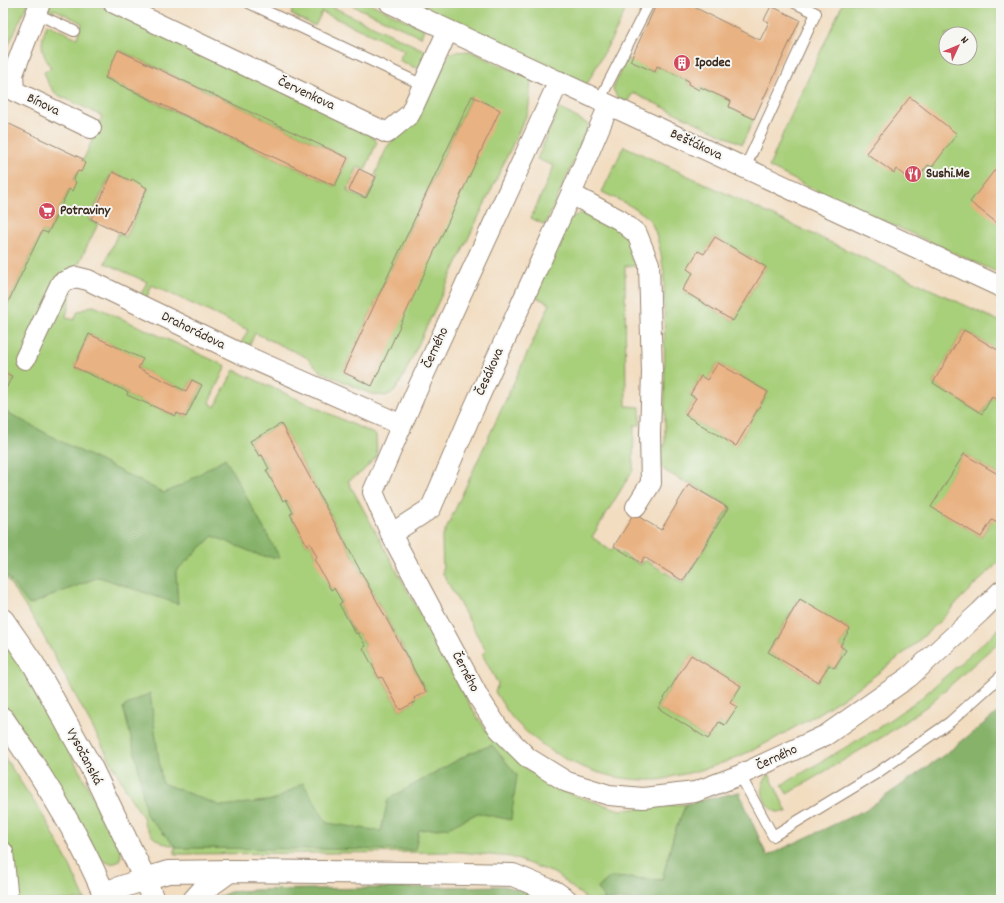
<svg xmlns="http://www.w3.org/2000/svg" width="1004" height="903" font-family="Dekko,sans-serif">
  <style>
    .green { fill: #a8cf7a; stroke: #727c4c; fill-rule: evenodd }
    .forest { fill: #86b26a; stroke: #606e44 }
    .building { fill: #e9b282 }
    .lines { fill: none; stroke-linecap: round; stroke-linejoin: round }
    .lane-casing { stroke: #968470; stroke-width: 12 }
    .street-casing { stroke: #968470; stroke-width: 22 }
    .secondary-casing { stroke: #968470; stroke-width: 24 }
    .highway-casing { stroke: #968470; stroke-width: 24 }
    .lane { stroke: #fff; stroke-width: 10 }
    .street { stroke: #fff; stroke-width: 20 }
    .secondary { stroke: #fff; stroke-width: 22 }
    .highway { stroke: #fff; stroke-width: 22 }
    .labels { text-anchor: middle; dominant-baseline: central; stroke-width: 4; stroke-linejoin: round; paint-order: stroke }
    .poi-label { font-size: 14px; font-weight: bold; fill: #3b2a1e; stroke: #f6f6f2; text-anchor: start }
    .street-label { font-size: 14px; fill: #3b2a1e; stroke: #f6f6f2 }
  </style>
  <rect width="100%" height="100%" fill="#f6f6f2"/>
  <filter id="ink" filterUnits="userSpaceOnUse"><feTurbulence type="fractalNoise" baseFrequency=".025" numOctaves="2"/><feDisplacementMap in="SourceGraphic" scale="8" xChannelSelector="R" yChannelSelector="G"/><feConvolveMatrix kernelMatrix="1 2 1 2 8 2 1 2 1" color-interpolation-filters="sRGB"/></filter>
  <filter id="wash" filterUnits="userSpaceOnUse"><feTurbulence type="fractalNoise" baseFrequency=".012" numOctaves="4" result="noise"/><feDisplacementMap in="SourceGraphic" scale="16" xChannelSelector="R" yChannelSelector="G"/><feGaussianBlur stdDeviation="0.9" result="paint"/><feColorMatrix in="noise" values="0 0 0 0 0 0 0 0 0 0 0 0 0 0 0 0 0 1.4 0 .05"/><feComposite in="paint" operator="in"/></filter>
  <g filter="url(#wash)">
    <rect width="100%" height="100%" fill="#f2ddc1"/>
    <path class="green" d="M6 3H28L3 57V10Z
      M50 3H94L368 131 377 142 365 170 358 167 347 191 366 200 378 176 375 175 387 147 399 133 444 61 452 52 470 51 531 79 530 96 528 112 401 381 394 392 385 396 371 394 320 371 306 357 255 333 249 347 241 343 248 330 152 285 146 299 140 296 147 282 105 263 118 233 126 237 148 189 112 172 89 220 98 224 77 267 66 317 74 320 78 311C83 311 86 306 94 306L226 366 209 402 215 407 234 370 376 435 377 456 362 472 348 481 471 707 490 736 530 771 568 793 620 810 686 804 674 834 662 880 611 877 598 888 605 900H588L554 873 511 857 459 852 175 854V846L162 843 153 837 145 826 143 817 130 797 37 624 3 573V395L12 376 3 372V313L42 231 48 233 87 152 102 116 56 94 48 83 44 72 51 68C40 51 40 43 47 24L77 38 82 23 54 9 52 14 48 5ZM119 50 348 158 335 186 105 79ZM471 97H472L371 385 343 372ZM89 334 142 359 138 368 186 391 192 380 202 385 186 417 177 413 176 416 127 395 128 392 74 367ZM281 424 426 691 414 698 415 702 400 710 382 677 379 678 363 648 366 646 358 633 355 634 339 604 342 602 334 588 331 590 317 557 310 543 307 545 290 514 293 513 286 499 283 500 266 470 269 469 262 455 259 456 250 441Z
      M296 3H324L430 53 419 68 413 67 399 60 404 50 322 12 315 26 291 14Z
      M347 3H369L424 29 421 37Z
      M414 3H628L618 27 587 84Z
      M843 3H1001V274L809 187 769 167 784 131ZM946 34H970V58H946Z
      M626 58 655 72 657 66 689 81 688 84 699 89 700 87 731 101 729 107 754 119 742 144 633 93 627 102 617 97 613 89Z
      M559 108 588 124 587 132 545 225 531 218 554 166 537 159Z
      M624 146 1001 322V352L964 330 933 383 982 414 992 397 999 401 1001 397V476L964 454 932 507 981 537 992 520H1001V559C989 573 975 584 962 597 954 605 947 615 939 622 890 669 834 706 774 739 743 756 710 770 674 776 669 778 662 780 656 780 601 782 552 759 514 720 507 712 501 701 495 692L498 684 482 654 486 651 443 574 442 538 550 304 532 295 568 220 580 213 592 214 615 224 635 247 639 266H625L626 406 640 407V425H634L633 470 592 537 611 551 613 548 641 565 645 560 683 583 730 507 689 482 688 484 664 470 661 466 659 462 660 446H665L664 275C662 260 658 227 646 216 633 206 616 199 602 192ZM715 237 766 267 733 321 683 291 693 273 698 251 704 254ZM718 363 768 392 736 446 685 415 696 398 690 395 701 376 707 380ZM799 599 850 629 840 646 846 650 835 668 829 665 818 682 768 652ZM691 655 741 686 730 703 736 707 725 725 719 722 708 739 658 708Z
      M1001 627V640L927 706 884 736 787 794 782 785 878 728 921 698Z
      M3 637 35 686 121 850V856L118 862C110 865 106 863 99 857L77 818 17 722 3 704Z
      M3 755 47 822 71 868 85 900H3Z
      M769 774 787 812C784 812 781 812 777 812 767 809 760 795 763 785 763 781 767 777 769 774Z"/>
    <path class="forest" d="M3 410 64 443 164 493 182 485 225 458 280 558 261 556 213 536 176 571 178 604 99 577 29 605 3 571Z
      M150 693 162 783 221 806 275 800 303 783 327 823 381 831 388 799 470 753 492 745 517 775 511 820 478 813 448 828 419 830 415 850 177 848 146 815 138 765 123 707Z
      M1001 710V900H605L598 888 610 877 662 880 674 834 686 804 739 792 767 856 867 809 947 753Z
      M503 886 542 895 547 900H211L230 892 252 890Z"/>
    <g id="blocks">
      <path class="building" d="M657 3H693L692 6 760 40 769 22 764 20 771 6 800 20 754 119 729 107 731 101 700 87 699 90 688 84 689 81 657 66 655 72 630 61Z
        M118 50 348 158 335 186 105 78Z
        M472 96 500 110 372 386 343 372Z
        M910 97 957 134 932 167 928 165 914 183 896 169 894 173 866 153Z
        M3 121 83 159 82 161 85 163 81 172 78 171 73 180 76 182 72 191 69 189 48 233 42 231 3 313Z
        M1001 162V226L970 202Z
        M359 169 376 177 366 198 349 190Z
        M113 172 131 181 132 179 147 188 125 235 91 219Z
        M715 237 766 267 733 321 682 290 693 273 687 269 698 251 704 254Z
        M964 330 1001 352V397L999 401 992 397 982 414 933 383Z
        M89 334 143 359 138 368 186 391 192 380 202 385 186 417 177 413 176 416 127 395 128 392 74 367Z
        M718 363 768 392 736 446 685 415 696 398 690 395 701 376 707 380Z
        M3 372 12 376 3 395Z
        M281 424 426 692 414 698 415 702 400 710 382 677 379 678 363 648 366 646 358 633 356 634 339 604 342 602 334 588 331 590 314 559 317 557 310 543 307 545 290 514 293 513 286 499 283 501 266 470 269 469 262 455 259 456 250 441Z
        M964 454 1001 476V520L999 524 992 520 981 537 931 507Z
        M689 484 728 508 683 581 644 557 641 563 614 546 634 514 661 530Z
        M800 599 850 629 840 646 846 650 834 668 829 665 818 682 768 652Z
        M691 655 741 686 730 703 737 707 725 725 719 722 708 739 658 708Z"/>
    </g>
  </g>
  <g filter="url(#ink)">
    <use href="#blocks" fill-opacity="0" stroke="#968470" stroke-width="1"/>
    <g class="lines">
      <g class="lane-casing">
        <path id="lane" d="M249 3 423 85
          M35 13 74 31
          M599 101 649 3
          M745 168 816 13 795 3
          M740 775 773 836 877 773 950 722 1001 676"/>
      </g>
      <g class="street-casing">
        <path id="street" d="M40 3 13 74 14 91 91 128
          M114 3 387 133 410 114 448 30
          M390 3 1001 287
          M559 81 416 392 373 492 391 534 479 698 499 729 528 758 567 782 609 795 643 798 695 792 740 775 826 735 909 677 980 612 1001 591
          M571 194 620 220 637 234 649 264 652 373 650 434 651 483 636 507
          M25 359 61 283 76 277 88 280 239 353 402 425
          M391 534 431 508 469 419 571 194 609 105
          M3 852 8 900"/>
      </g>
      <g class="secondary-casing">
        <path id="secondary" d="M3 620 34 665 91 767 145 879 153 900
          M3 719C29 756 53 794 75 834 86 855 98 877 106 900
          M104 893 145 879"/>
      </g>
      <g class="highway-casing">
        <path id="highway" d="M145 879 168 872 230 871 416 873 513 875 556 893 566 900
          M194 900 202 891 230 871"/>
      </g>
      <use href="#lane" class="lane"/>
      <use href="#street" class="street"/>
      <use href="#secondary" class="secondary"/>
      <use href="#highway" class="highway"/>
    </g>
  </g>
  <defs>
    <g id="building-disc" transform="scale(0.9)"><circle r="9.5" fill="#d1495b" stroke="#f6f6f2"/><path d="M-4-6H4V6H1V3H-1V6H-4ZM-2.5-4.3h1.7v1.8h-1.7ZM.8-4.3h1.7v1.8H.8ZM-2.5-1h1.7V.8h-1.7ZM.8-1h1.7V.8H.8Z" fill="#fff"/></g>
    <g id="restaurant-disc" transform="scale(0.9)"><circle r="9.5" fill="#d1495b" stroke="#f6f6f2"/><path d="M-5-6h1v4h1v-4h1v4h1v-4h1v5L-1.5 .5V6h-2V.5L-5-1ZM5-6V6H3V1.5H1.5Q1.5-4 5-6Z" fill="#fff"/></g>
    <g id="supermarket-disc" transform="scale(0.9)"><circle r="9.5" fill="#d1495b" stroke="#f6f6f2"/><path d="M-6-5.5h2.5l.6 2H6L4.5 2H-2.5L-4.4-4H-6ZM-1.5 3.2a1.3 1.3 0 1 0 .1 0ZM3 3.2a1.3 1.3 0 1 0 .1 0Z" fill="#fff"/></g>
  </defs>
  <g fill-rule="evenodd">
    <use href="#building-disc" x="682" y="63"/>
    <use href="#restaurant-disc" x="913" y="174"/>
    <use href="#supermarket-disc" x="47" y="211"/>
  </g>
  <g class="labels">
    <g class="poi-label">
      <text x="695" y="63">Ipodec</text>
      <text x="926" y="174">Sushi.Me</text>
      <text x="60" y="211">Potraviny</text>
    </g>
    <g class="street-label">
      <text transform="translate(306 94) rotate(25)">Červenkova</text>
      <text transform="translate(43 105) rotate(26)">Bínova</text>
      <text transform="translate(696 145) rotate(25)">Bešťákova</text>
      <text transform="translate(193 331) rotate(26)">Drahorádova</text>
      <text transform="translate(436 348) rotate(-65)">Černého</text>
      <text transform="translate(490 372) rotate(-66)">Česákova</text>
      <text transform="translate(465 672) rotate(62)">Černého</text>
      <text transform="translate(84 757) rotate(62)">Vysočanská</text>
      <text transform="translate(777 758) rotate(-25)">Černého</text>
    </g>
  </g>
  <rect width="1004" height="903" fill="none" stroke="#f6f6f2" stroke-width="16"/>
  <g transform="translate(958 46) rotate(46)"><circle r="19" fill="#f6f6f2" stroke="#aba49d"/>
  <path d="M0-3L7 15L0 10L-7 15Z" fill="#d1495b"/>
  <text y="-6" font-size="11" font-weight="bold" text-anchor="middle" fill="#3b2a1e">N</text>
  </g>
</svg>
